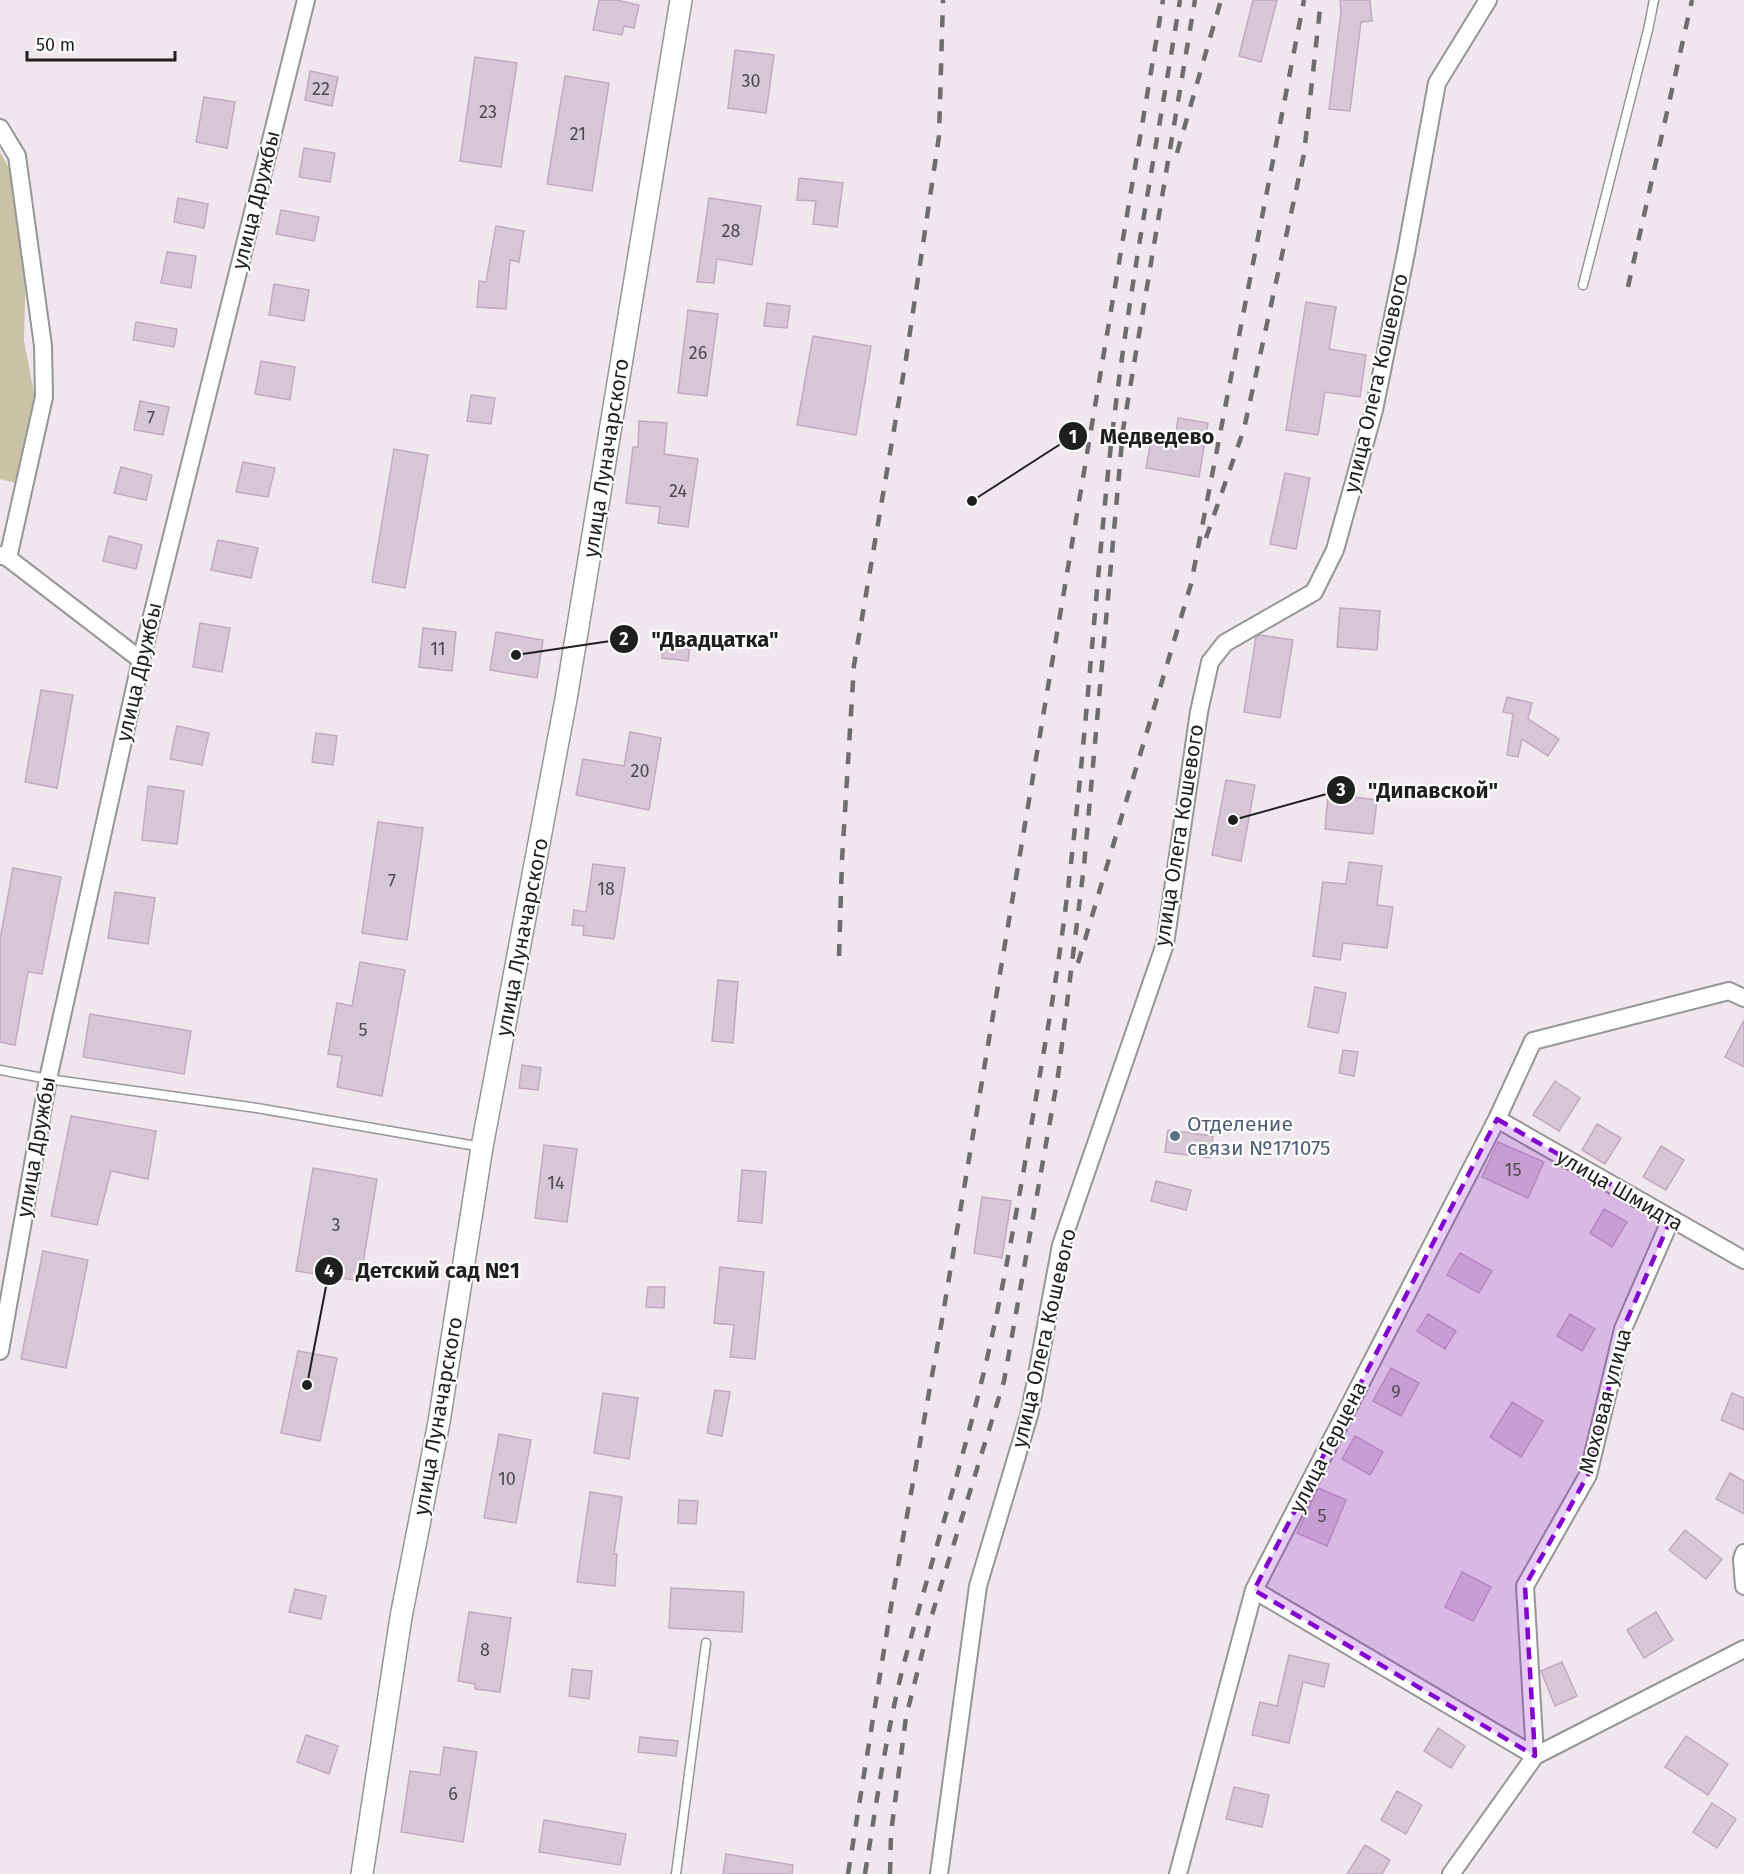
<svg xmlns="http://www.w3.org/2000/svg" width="1744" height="1874" font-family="'Fira Sans',sans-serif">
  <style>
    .cemetery { fill: #c9c2a7 }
    .building { fill: #d7c6d6; stroke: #c2a8c0; stroke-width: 1.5 }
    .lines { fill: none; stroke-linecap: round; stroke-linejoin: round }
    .service-casing { stroke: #969696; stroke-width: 11 }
    .minor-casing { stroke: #969696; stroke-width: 20 }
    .tertiary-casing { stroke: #969696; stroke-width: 24 }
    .service { stroke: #fff; stroke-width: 8 }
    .minor { stroke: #fff; stroke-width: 16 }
    .tertiary { stroke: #fff; stroke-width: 21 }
    .rail { stroke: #6d6d6d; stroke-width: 4.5; stroke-dasharray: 12 12; stroke-linecap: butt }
    .marked { fill: #8200cf; fill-opacity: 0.2; stroke: #8200cf; stroke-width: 4.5; stroke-dasharray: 12 8; stroke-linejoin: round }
    .service-dot { fill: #5c6f8a; stroke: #fff; stroke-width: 2 }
    .labels { text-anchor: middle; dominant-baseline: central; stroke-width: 4.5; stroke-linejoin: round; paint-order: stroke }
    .number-label { font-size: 18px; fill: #4d494d }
    .street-label { font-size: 21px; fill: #1f1f1f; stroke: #fff }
    .service-label { font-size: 21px; fill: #4e5e75; stroke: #fff; text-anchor: start }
    .leader { fill: none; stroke: #1f1f1f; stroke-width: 2 }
    .callout-dot { fill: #1f1f1f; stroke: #fff; stroke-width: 2 }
    .mark-label { font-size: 18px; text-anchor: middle; font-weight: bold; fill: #fff }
    .callout-label { font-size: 22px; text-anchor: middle; font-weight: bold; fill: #1f1f1f; stroke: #fff; stroke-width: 4.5; stroke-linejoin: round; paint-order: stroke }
  </style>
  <rect width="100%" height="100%" fill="#f0e6ed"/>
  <path class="cemetery" d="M0 152 11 172 26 260 24 341 35 398 15 483 0 479Z"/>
  <path class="building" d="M599 0H616L639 5 634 28 624 26 622 35 593 30Z
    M1253 0H1277L1261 62 1239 56Z
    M1340 0H1370L1372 21 1361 22 1350 111 1329 109 1341 12Z
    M735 50 774 55 766 113 728 108Z
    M475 57 517 63 501 167 460 161Z
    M310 71 338 77 332 106 305 100Z
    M565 76 609 83 592 191 547 184Z
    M204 97 235 102 227 148 196 142Z
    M304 148 335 153 330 182 299 177Z
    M799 178 843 183 837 227 813 224 816 201 797 200Z
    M178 198 208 204 204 228 174 222Z
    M709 198 761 206 752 265 717 259 714 283 697 282Z
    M281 210 319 217 314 241 276 234Z
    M496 226 524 231 519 262 510 260 506 309 477 307 479 281 486 282Z
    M167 252 196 256 191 288 161 283Z
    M274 284 309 290 304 321 269 315Z
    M1306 302 1336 307 1329 349 1366 355 1360 397 1325 392 1318 435 1286 430Z
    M767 303 790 306 787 328 764 326Z
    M688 310 718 314 707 396 678 393Z
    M136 322 177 329 174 347 133 340Z
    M813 336 871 346 856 435 797 425Z
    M261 361 295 367 290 400 255 394Z
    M471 395 495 398 491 424 467 421Z
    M140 401 169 407 163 435 134 430Z
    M1178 418 1208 423 1199 477 1146 468 1152 435 1175 439Z
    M639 421 667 423 664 454 698 459 688 527 658 523 660 507 626 503 633 447H638Z
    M394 449 428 455 405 588 372 582Z
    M243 462 275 468 268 497 236 492Z
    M121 467 152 475 146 500 114 493Z
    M1285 473 1310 478 1296 549 1270 544Z
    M109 536 142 545 136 569 103 561Z
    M218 540 258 548 251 578 211 570Z
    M1340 608 1380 611 1377 650 1337 647Z
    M200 623 230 628 222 672 193 667Z
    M423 628 456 632 452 671 419 667Z
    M496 632 543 640 537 678 490 670Z
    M1260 635 1293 640 1280 718 1244 712 1256 637Z
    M664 642 690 645 688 661 662 658Z
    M41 690 73 695 57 788 25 782Z
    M1507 697 1532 703 1528 719 1559 739 1548 756 1522 739 1518 757 1507 755 1513 714 1503 712Z
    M177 726 209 733 202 765 170 759Z
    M630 732 661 738 649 810 576 795 583 759 624 766Z
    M316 733 337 736 333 765 312 762Z
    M1226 780 1255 785 1241 861 1212 855Z
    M148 786 184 791 177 844 142 840Z
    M1328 794 1377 800 1373 834 1325 829Z
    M378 822 423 828 407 940 362 933Z
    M1349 862 1382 866 1377 905 1393 907 1387 948 1343 943 1340 960 1313 956 1323 882 1346 884Z
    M593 864 625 868 614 939 583 935 584 926 572 925 574 910 586 912Z
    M13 868 61 877 42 974 28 972 15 1045 0 1042V940Z
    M115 892 155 898 148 944 108 938Z
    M360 962 405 970 382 1096 337 1087 342 1056 328 1054 337 1003 352 1006Z
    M718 980 738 982 733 1043 712 1041Z
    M1315 987 1346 993 1338 1033 1308 1027Z
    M90 1014 191 1031 184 1074 83 1057Z
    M1744 1020V1067L1725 1057Z
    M1343 1050 1358 1052 1354 1076 1339 1073Z
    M522 1065 541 1068 538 1090 519 1088Z
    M1555 1081 1580 1098 1559 1131 1533 1115Z
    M71 1116 156 1131 148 1179 111 1171 97 1225 51 1216Z
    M1597 1124 1621 1138 1605 1164 1582 1150Z
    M1168 1130 1213 1136 1210 1158 1165 1152Z
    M1498 1142 1544 1162 1528 1198 1482 1177Z
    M544 1145 577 1149 567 1222 535 1218Z
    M1661 1146 1684 1160 1666 1190 1643 1177Z
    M313 1168 377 1179 360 1281 296 1271Z
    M742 1170 766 1172 762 1223 738 1221Z
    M1156 1181 1191 1190 1186 1210 1151 1201Z
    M982 1197 1011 1201 1002 1258 974 1253Z
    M1604 1209 1627 1222 1612 1247 1590 1233Z
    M43 1251 88 1260 66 1368 21 1359Z
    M1460 1253 1492 1271 1479 1293 1447 1275Z
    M720 1267 764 1272 755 1359 730 1357 734 1325 714 1323Z
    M648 1287H665L664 1308 646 1307Z
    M1428 1314 1456 1331 1445 1349 1417 1331Z
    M1570 1314 1595 1329 1582 1351 1557 1336Z
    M298 1351 337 1358 320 1441 281 1433Z
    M1391 1368 1419 1383 1401 1416 1373 1401Z
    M715 1390 730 1392 722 1436 707 1433Z
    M603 1393 638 1398 629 1459 594 1453Z
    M1732 1393 1744 1398V1430L1721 1420Z
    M1512 1402 1543 1421 1521 1457 1490 1437Z
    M499 1434 531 1440 516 1523 484 1518Z
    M1355 1436 1383 1452 1370 1475 1342 1459Z
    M1730 1473 1744 1481V1514L1716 1499Z
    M1318 1488 1346 1500 1327 1546 1297 1533Z
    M590 1492 622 1497 614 1554H617L615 1586 577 1582Z
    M679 1500 698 1501 696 1524 678 1523Z
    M1685 1530 1722 1559 1706 1579 1669 1550Z
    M1462 1572 1491 1587 1473 1621 1445 1607Z
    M671 1588 744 1592 742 1632 669 1628Z
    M295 1589 326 1596 321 1619 289 1612Z
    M469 1612 511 1618 500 1692 475 1689V1684L458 1681Z
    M1656 1612 1673 1640 1644 1658 1627 1630Z
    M1289 1655 1329 1664 1324 1687 1303 1682 1289 1743 1252 1735 1260 1702 1277 1706Z
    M1562 1662 1577 1696 1555 1706 1541 1671Z
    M572 1669 592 1671 589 1699 569 1696Z
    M1438 1728 1465 1746 1451 1768 1424 1751Z
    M306 1735 338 1746 329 1774 297 1762Z
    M1686 1736 1728 1764 1708 1795 1665 1767Z
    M640 1737 678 1741 676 1756 638 1752Z
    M444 1747 477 1752 463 1842 401 1832 410 1771 440 1775Z
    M1234 1787 1269 1795 1262 1827 1226 1819Z
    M1397 1791 1422 1805 1406 1834 1381 1820Z
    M1712 1803 1736 1819 1717 1848 1693 1832Z
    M544 1820 626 1834 620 1865 539 1852Z
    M1365 1845 1390 1860 1382 1874H1347Z
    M726 1854 793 1865 792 1874H723Z"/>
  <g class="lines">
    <g class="service-casing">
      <path id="service" d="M1583 285 1648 30 1654 0
        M0 1070 48 1079 257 1108 482 1147
        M676 1874 706 1643"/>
    </g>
    <g class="minor-casing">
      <path id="minor" d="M0 128 17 156 43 346 44 397 8 558
        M0 555 8 558 141 660
        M1497 1119 1744 1260
        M0 1351 48 1079 141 660 306 0
        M1744 1553 1742 1559 1744 1586
        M1254 1590 1535 1756
        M1535 1756 1525 1586 1588 1475 1623 1329 1671 1219
        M939 1874 978 1586 1030 1412 1061 1245 1165 944 1199 712 1210 662 1225 643 1314 592 1335 550 1374 410 1406 253 1437 83 1488 0
        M1178 1874 1254 1590 1497 1119 1533 1041 1729 991 1744 998
        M1451 1874 1535 1756 1744 1649"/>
    </g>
    <g class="tertiary-casing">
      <path id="tertiary" d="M362 1874 401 1617 439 1422 482 1147 566 699 681 0"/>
    </g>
    <use href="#service" class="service"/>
    <use href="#minor" class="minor"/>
    <use href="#tertiary" class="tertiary"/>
    <path class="rail" d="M1177 153 1221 0
      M1628 287 1692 0
      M1206 538 1244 429 1304 154 1321 0
      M839 956 842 860 854 665 906 359 939 136 943 0
      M1078 963 1191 584 1304 0
      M848 1874 893 1594 942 1320 1163 0
      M865 1874C876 1805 886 1735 903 1667 930 1565 962 1465 986 1363 1011 1254 1028 1143 1047 1033 1079 848 1089 660 1108 473 1124 314 1155 157 1180 0
      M890 1874 891 1833 906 1717 931 1618 1004 1381 1058 1076 1084 866 1123 430 1195 0"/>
  </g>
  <path class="marked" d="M1497 1119 1671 1219 1623 1329 1588 1475 1525 1586 1535 1756 1254 1590Z"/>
  <circle class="service-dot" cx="1175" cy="1136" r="6"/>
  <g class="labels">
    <g class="number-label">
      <text x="751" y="81">30</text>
      <text x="321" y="89">22</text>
      <text x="488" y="112">23</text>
      <text x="578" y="134">21</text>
      <text x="731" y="231">28</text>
      <text x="698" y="353">26</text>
      <text x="151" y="418">7</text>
      <text x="678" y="491">24</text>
      <text x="438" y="649">11</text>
      <text x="640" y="771">20</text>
      <text x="392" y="881">7</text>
      <text x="606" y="889">18</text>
      <text x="363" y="1030">5</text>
      <text x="1513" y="1170">15</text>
      <text x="556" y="1183">14</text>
      <text x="336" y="1225">3</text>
      <text x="1396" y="1392">9</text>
      <text x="507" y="1479">10</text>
      <text x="1322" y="1516">5</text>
      <text x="485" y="1650">8</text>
      <text x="453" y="1794">6</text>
    </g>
    <g class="street-label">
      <text transform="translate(256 200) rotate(-76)">улица Дружбы</text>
      <text transform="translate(1376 383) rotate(-77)">улица Олега Кошевого</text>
      <text transform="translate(606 458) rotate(-81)">улица Луначарского</text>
      <text transform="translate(139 672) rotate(-77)">улица Дружбы</text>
      <text transform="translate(1179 835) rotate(-81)">улица Олега Кошевого</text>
      <text transform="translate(522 937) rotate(-79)">улица Луначарского</text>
      <text transform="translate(36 1147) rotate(-80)">улица Дружбы</text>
      <text transform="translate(1620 1190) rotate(30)">улица Шмидта</text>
      <text transform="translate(1044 1338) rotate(-77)">улица Олега Кошевого</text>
      <text transform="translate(1605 1401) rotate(-75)">Моховая улица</text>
      <text transform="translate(438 1416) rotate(-80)">улица Луначарского</text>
      <text transform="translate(1328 1447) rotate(-63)">улица Герцена</text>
    </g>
    <g class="service-label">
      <text x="1187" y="1124">Отделение<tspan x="1187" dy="24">связи №171075</tspan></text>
    </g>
  </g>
  <path class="leader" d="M972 501L1073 436M516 655L624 639M1233 820L1341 790M307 1385L329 1271"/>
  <g class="callout-dot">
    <circle cx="972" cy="501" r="6"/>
    <circle cx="516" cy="655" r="6"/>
    <circle cx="1233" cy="820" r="6"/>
    <circle cx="307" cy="1385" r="6"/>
    <circle cx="1073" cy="436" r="15"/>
    <circle cx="624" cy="639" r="15"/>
    <circle cx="1341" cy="790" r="15"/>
    <circle cx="329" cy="1271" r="15"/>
  </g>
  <g class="mark-label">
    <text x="1073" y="443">1</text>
    <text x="624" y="645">2</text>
    <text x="1341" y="796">3</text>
    <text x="329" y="1277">4</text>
  </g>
  <g class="callout-label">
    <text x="1157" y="444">Медведево</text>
    <text x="715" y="647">"Двадцатка"</text>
    <text x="1433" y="798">"Дипавской"</text>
    <text x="438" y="1278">Детский сад №1</text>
  </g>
  <path d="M27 51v9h148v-9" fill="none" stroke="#1f1f1f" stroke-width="3"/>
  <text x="36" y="51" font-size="18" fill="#1f1f1f" stroke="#ffffff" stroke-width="4.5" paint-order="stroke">50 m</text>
</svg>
